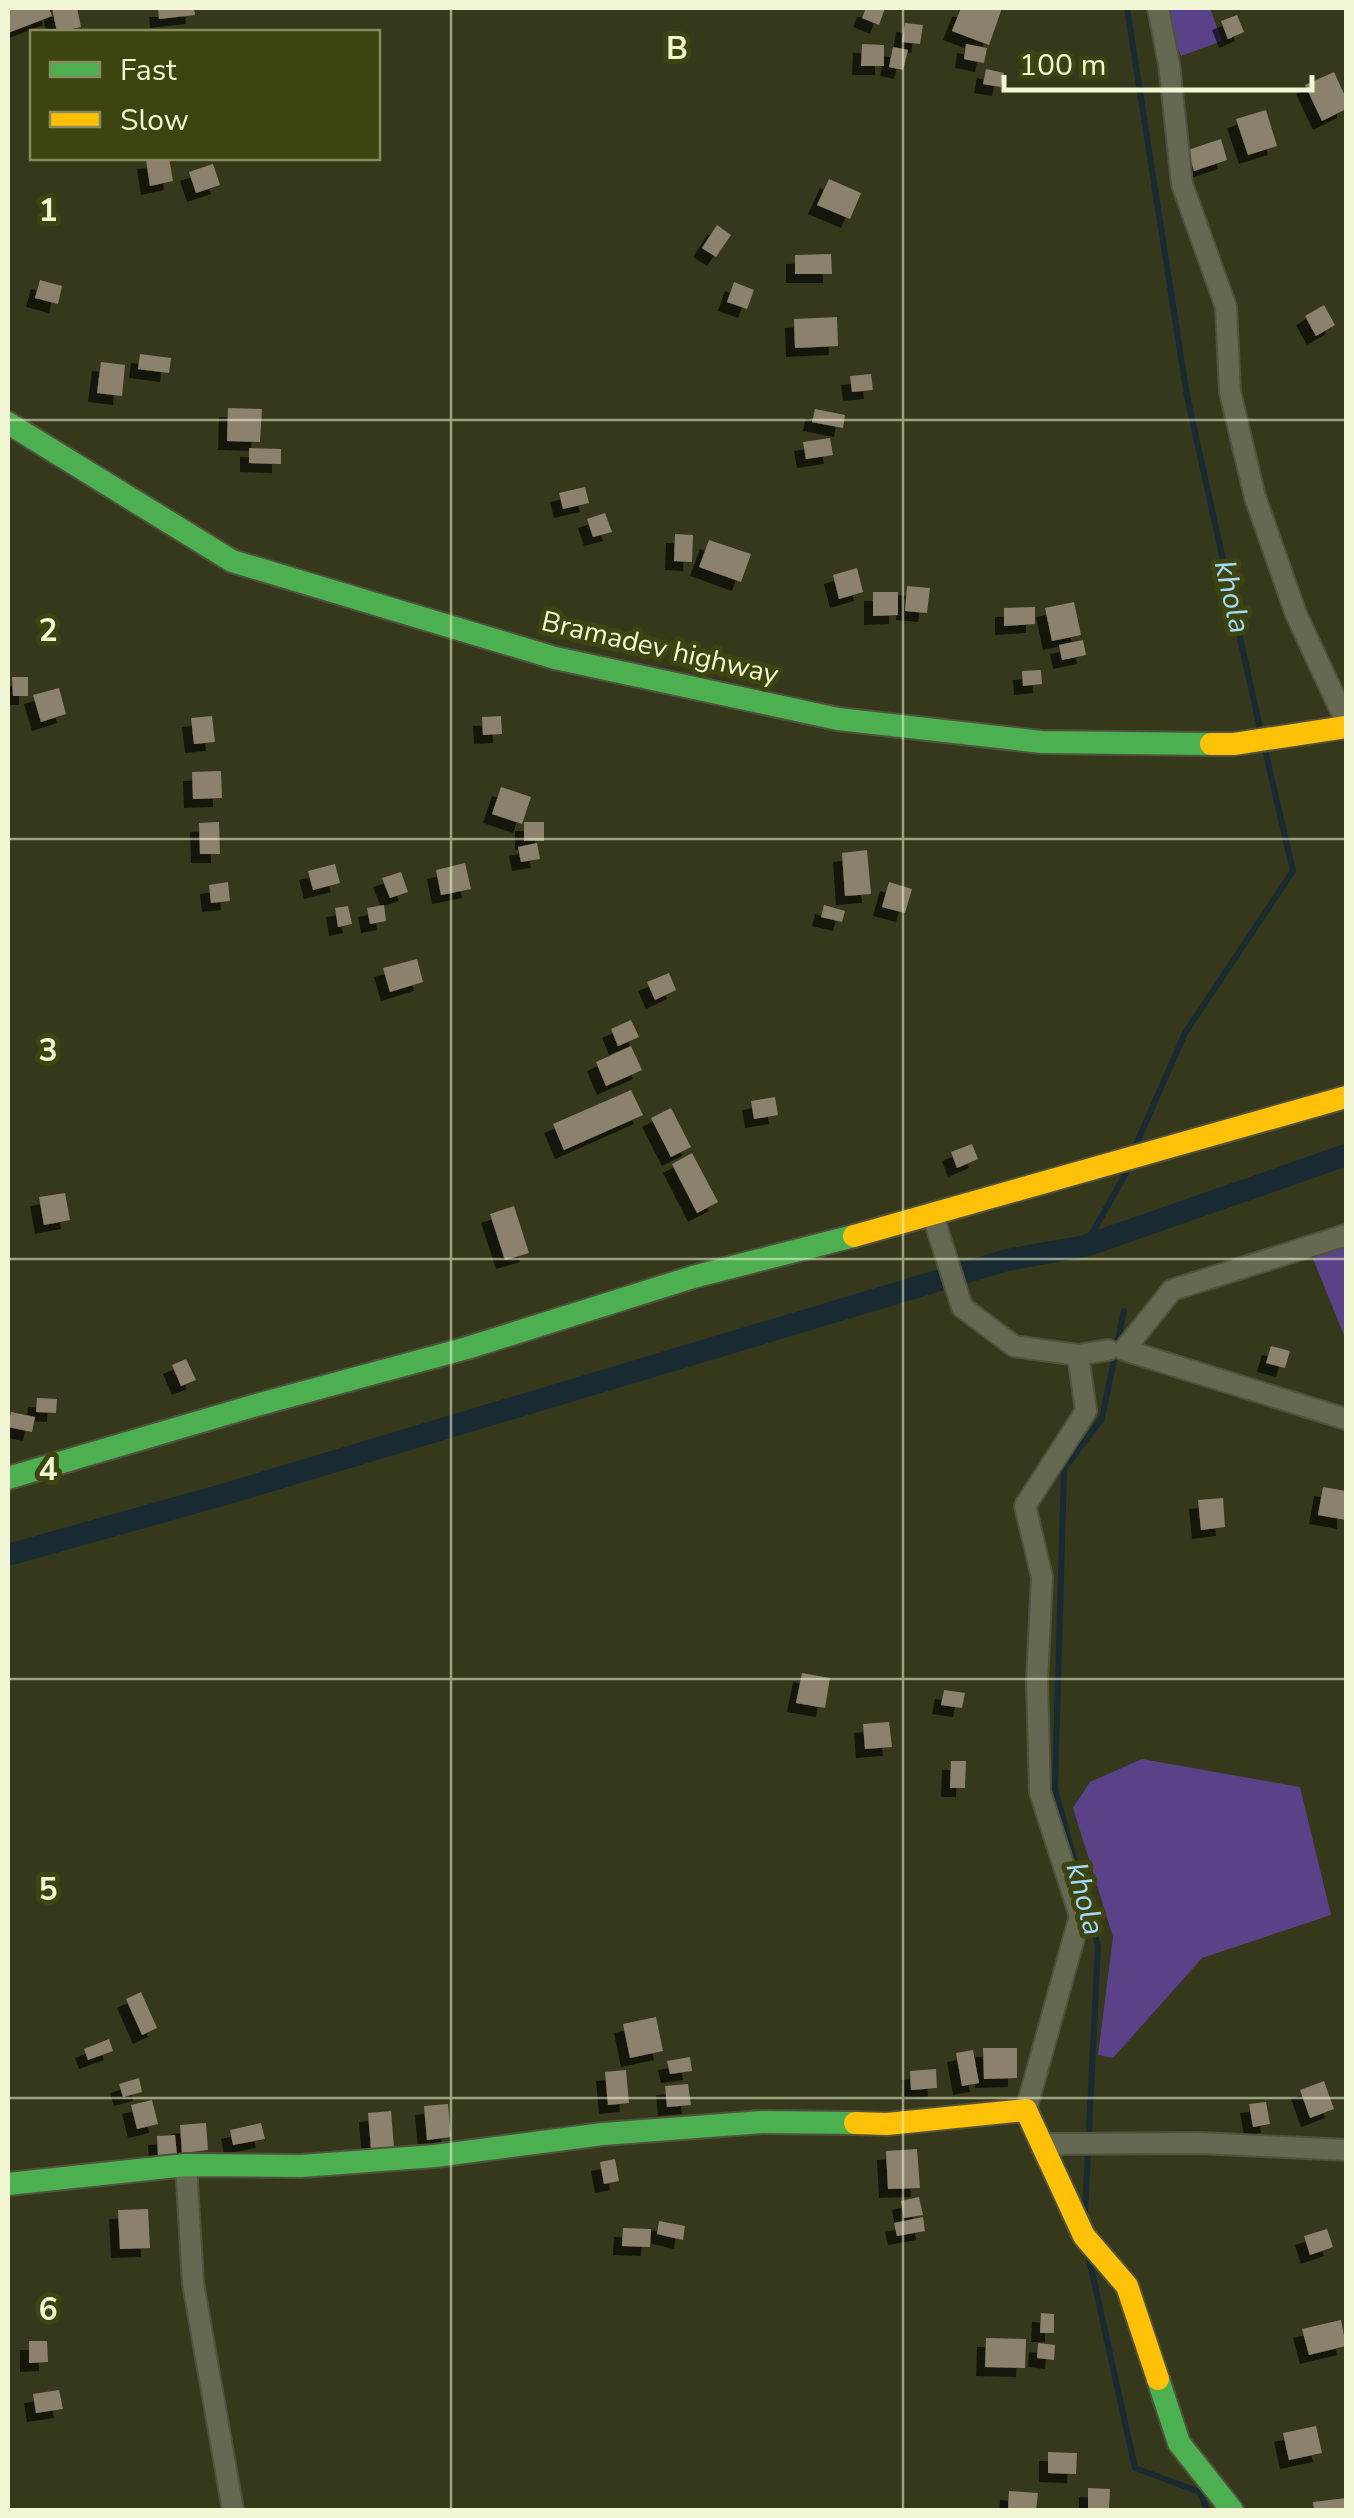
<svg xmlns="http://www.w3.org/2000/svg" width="1354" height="2518" font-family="'Nunito Sans',sans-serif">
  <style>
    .green { fill: #594288 }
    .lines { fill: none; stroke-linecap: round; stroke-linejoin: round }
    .stream { stroke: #1a2a32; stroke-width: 6 }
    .canal { stroke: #1a2a32; stroke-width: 22 }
    .building { fill: #8c816c; filter: url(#shadow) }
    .street-casing { stroke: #4f523c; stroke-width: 24 }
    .fast-casing { stroke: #4f523c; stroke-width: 26 }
    .slow-casing { stroke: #4f523c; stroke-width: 26 }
    .street { stroke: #666951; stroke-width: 20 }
    .fast { stroke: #4caf50; stroke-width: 22 }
    .slow { stroke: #ffc107; stroke-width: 22 }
    .grid { fill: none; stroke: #f1f7d4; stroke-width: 2.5; stroke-opacity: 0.55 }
    .labels { text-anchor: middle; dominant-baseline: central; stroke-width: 10; stroke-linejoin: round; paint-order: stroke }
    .street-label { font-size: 28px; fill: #f1f7d4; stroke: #3e440f }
    .water-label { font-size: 30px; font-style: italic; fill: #a3dafb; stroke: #3e440f }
    .grid-label { font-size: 32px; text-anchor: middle; font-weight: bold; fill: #f1f7d4; stroke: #3e440f; stroke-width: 10; stroke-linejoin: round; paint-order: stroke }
  </style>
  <defs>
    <filter id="shadow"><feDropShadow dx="-9" dy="9" stdDeviation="0" flood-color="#0009"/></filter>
  </defs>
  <rect width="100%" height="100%" fill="#35381b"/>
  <path class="green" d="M1163 8H1210L1222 41 1181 56Z
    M1346 1247V1340L1311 1254Z
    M1142 1759 1300 1787 1331 1915 1202 1958 1113 2058 1098 2055 1113 1937 1073 1808 1090 1782Z"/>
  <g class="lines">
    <path class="stream" d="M1127 8 1187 396 1261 733
      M1135 1147 1185 1033 1293 871 1265 750
      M1085 1246 1126 1173
      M1085 2212 1098 1946 1055 1789 1064 1469 1102 1418 1124 1311
      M1089 2258 1135 2468 1200 2492 1207 2510"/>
    <path class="canal" d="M8 1555 229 1493 1007 1260 1085 1246 1346 1155"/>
  </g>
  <path class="building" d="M8 8H49L52 16 8 33Z
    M52 8H77L81 27 57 32Z
    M158 8H194L195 15 159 19Z
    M866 8H885L879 25 862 18Z
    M961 8H1002L989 45 952 31Z
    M1237 15 1244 32 1228 39 1221 21Z
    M905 23 923 25 920 44 902 42Z
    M862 44 884 45V66H861Z
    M966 44 987 48 984 63 964 59Z
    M893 47 908 50 903 70 889 67Z
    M986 69 1004 73 1001 87 983 84Z
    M1334 72 1346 98V109L1322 121 1305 85Z
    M1266 110 1277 146 1248 155 1236 119Z
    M1221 139 1227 160 1194 171 1188 150Z
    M169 158 173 181 150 186 146 160Z
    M213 164 220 185 196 193 189 172Z
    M829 179 861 193 850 219 817 205Z
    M717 225 731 235 716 257 702 248Z
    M831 254 832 274H795V255Z
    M40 280 62 286 58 304 35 298Z
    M734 282 754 290 747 309 727 302Z
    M1324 305 1335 325 1316 336 1305 316Z
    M837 317 838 346 795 348 794 319Z
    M140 354 171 358 169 373 138 369Z
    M101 362 125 365 122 396 97 393Z
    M871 374 873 390 852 392 850 376Z
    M228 408 262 409 260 442 227 441Z
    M815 409 845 415 843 428 812 422Z
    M830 438 833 455 806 459 803 442Z
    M249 448 281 449V464L249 463Z
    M585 487 589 503 563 509 559 493Z
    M605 513 612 532 593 537 587 519Z
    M675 534 693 535 692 562 674 561Z
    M709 540 751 554 741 582 699 567Z
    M857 568 863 592 839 599 833 575Z
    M907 586 930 588 927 613 905 611Z
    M873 592H898V615L873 616Z
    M1074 602 1081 635 1052 641 1045 608Z
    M1035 607V624L1004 626V608Z
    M1083 640 1086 655 1062 660 1059 645Z
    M1041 670 1042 684 1023 686 1022 671Z
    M12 677H28V696H13Z
    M59 688 66 714 41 722 33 695Z
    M212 716 215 742 194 744 191 718Z
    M501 716 502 734 483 735 482 717Z
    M221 771 222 798 193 799 192 772Z
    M501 787 531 797 522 824 492 814Z
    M219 822 220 854H200L199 823Z
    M524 822H544V841H524Z
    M537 843 540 859 521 862 518 847Z
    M867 850 871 894 845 896 842 853Z
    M465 863 471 889 441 895 436 870Z
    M335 864 340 883 313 890 308 871Z
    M401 872 408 892 390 898 382 878Z
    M228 882 230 901 211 903 209 885Z
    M889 882 912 889 905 913 882 907Z
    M384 905 386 921 370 924 367 908Z
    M824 905 845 911 842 922 821 917Z
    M348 906 352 924 338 927 335 908Z
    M417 959 423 982 390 992 383 968Z
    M669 973 676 990 655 1000 647 982Z
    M631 1020 639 1037 618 1046 611 1029Z
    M631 1046 642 1070 606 1086 596 1062Z
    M631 1090 643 1115 564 1150 553 1124Z
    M775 1097 778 1115 754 1119 751 1101Z
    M671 1108 691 1147 671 1157 651 1118Z
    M972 1144 978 1159 957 1168 951 1152Z
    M692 1153 718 1202 697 1213 672 1164Z
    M65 1193 70 1220 44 1225 39 1197Z
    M514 1206 529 1253 505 1260 490 1214Z
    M1271 1346 1290 1351 1285 1368 1266 1363Z
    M186 1359 196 1380 181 1386 172 1365Z
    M37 1398 57 1399 56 1413 36 1412Z
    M11 1412 35 1417 32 1432 8 1427Z
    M1323 1487 1346 1491V1520L1318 1515Z
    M1223 1498 1225 1527 1201 1530 1198 1500Z
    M802 1673 830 1678 825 1708 796 1703Z
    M944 1690 965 1693 962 1708 941 1705Z
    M889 1722 892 1747 865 1749 863 1724Z
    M951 1761H966L965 1788H950Z
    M141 1992 157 2028 142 2035 126 1999Z
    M656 2017 663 2051 630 2058 623 2024Z
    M109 2039 113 2051 88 2060 84 2049Z
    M983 2048H1017V2078L984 2079Z
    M973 2050 979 2083 962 2086 956 2053Z
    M690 2057 692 2071 670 2074 667 2061Z
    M936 2069 937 2088 911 2090 910 2071Z
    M626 2070 629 2103 608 2105 605 2072Z
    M139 2078 142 2092 123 2097 119 2084Z
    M1324 2081 1334 2109 1310 2118 1300 2090Z
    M688 2084 691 2105 667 2107 665 2086Z
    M152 2100 158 2124 137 2129 131 2105Z
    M1266 2102 1270 2124 1253 2127 1249 2104Z
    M448 2104 451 2137 427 2140 424 2106Z
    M391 2111 394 2147 371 2149 368 2113Z
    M206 2123 208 2150 182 2153 180 2125Z
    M261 2123 265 2139 233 2145 230 2130Z
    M175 2135 177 2156 158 2157 157 2136Z
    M917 2149 920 2188 888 2189 886 2151Z
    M615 2159 619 2181 604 2184 600 2162Z
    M919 2197 923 2215 904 2218 901 2201Z
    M148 2209 150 2248 120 2249 118 2210Z
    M923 2217 925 2231 897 2236 894 2223Z
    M659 2221 685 2226 683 2240 657 2234Z
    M623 2228 651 2229 650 2247 622 2246Z
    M1327 2229 1333 2247 1310 2255 1304 2236Z
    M1041 2313 1054 2314V2333H1040Z
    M1341 2320 1346 2346 1309 2355 1302 2329Z
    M986 2338 1026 2339 1025 2368 985 2367Z
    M29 2341H47L48 2362 29 2363Z
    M1038 2343 1055 2345 1054 2360 1037 2358Z
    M59 2390 63 2409 36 2413 33 2394Z
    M1316 2426 1322 2453 1289 2460 1283 2433Z
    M1048 2452 1077 2453 1076 2474 1048 2473Z
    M1088 2488 1110 2489 1109 2510H1088Z
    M1009 2491 1038 2493 1036 2510 1008 2509Z
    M1346 2498V2510H1314L1313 2502Z"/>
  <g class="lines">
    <g class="street-casing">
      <path id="street" d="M1158 8 1169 64 1182 184 1226 307 1230 392 1255 497 1296 614 1346 722
        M933 1216 962 1307 1014 1346 1078 1355 1108 1350
        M1346 1235 1172 1290 1124 1350 1346 1419
        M1026 2110 1080 1916 1040 1792 1037 1681 1042 1577 1025 1506 1086 1411 1078 1355
        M1041 2144 1200 2143 1346 2150
        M186 2165 193 2283 233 2510"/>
    </g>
    <g class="fast-casing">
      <path id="fast" d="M8 423 232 561 555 658 838 719 1042 742 1211 744
        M8 1478 253 1406 467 1348 693 1277 854 1236
        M8 2184 186 2165 301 2166 435 2156 603 2134 762 2122 855 2123
        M1158 2379 1179 2443 1232 2510"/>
    </g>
    <g class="slow-casing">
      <path id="slow" d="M1211 744H1234L1346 727
        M854 1236 1346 1097
        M855 2123 887 2124 1026 2110 1084 2236 1127 2286 1158 2379"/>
    </g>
    <use href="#street" class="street"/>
    <use href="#fast" class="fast"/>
    <use href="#slow" class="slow"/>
  </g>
  <path class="grid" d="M451 8V2510M903 8V2510M8 420H1346M8 839H1346M8 1259H1346M8 1679H1346M8 2098H1346"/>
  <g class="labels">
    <g class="street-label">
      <text transform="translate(660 648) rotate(13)">Bramadev highway</text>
    </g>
    <g class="water-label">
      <text transform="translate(1232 597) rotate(77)">khola</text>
      <text transform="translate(1085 1899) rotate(75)">khola</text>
    </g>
  </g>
  <g class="grid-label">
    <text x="677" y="59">B</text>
    <text x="48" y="221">1</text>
    <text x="48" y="641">2</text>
    <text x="48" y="1061">3</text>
    <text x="48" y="1480">4</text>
    <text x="48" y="1900">5</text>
    <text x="48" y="2320">6</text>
  </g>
  <rect width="1354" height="2518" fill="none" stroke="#f1f7d4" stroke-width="20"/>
  <rect x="30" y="30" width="350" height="130" fill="#3e440f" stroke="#868c5e" stroke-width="2.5"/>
  <rect x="50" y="62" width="50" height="15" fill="#4caf50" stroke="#868c5e" stroke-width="2.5"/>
  <text x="120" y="80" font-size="30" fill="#f1f7d4">Fast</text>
  <rect x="50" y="112" width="50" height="15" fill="#ffc107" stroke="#868c5e" stroke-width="2.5"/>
  <text x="120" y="130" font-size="30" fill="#f1f7d4">Slow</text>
  <path d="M1004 75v15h308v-15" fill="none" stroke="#f1f7d4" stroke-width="5"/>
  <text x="1019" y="75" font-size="30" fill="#f1f7d4" stroke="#3e440f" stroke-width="8" paint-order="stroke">100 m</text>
</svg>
